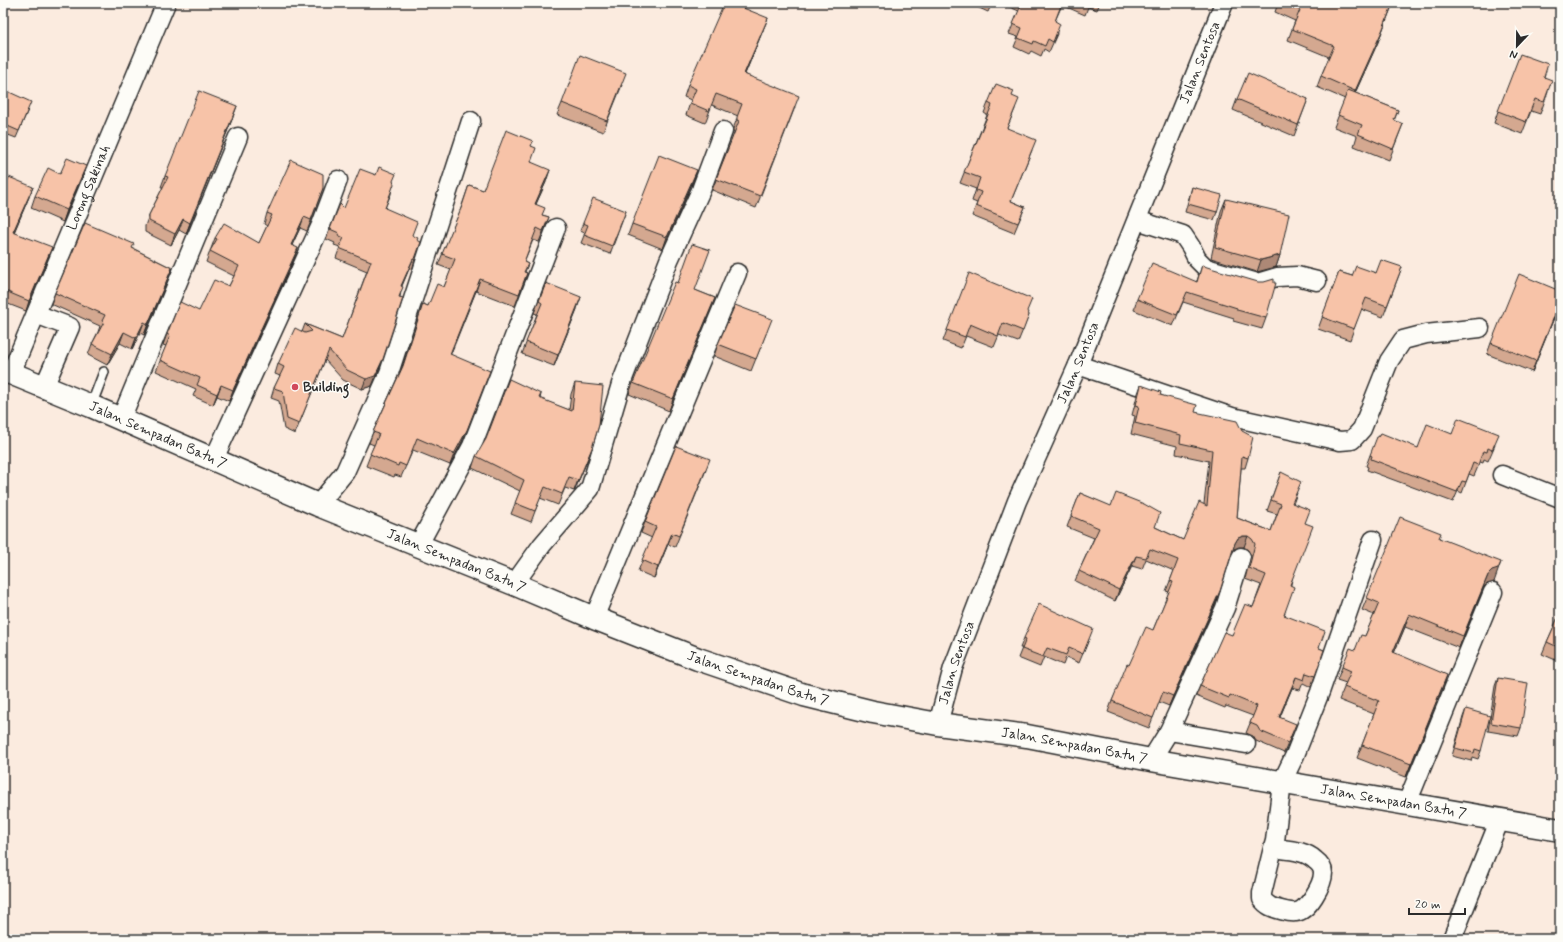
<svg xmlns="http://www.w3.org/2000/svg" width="1563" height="942" font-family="Mynerve,sans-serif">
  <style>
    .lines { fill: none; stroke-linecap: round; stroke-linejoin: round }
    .service-casing { stroke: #2b2b2b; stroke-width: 12 }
    .minor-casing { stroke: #2b2b2b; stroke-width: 21 }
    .tertiary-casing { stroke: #2b2b2b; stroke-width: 25 }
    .service { stroke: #fdfcf7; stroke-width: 9 }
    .minor { stroke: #fdfcf7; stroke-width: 18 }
    .tertiary { stroke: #fdfcf7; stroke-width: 22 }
    .wall { fill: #d4a890; stroke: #2b2b2b }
    .shaded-wall { fill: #ad8876; stroke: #2b2b2b }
    .building { fill: #f7c3a8; stroke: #2b2b2b }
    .poi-dot { fill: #d1495b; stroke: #fdfcf7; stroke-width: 1.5 }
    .labels { text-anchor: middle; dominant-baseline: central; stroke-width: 3; stroke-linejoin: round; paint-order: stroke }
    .street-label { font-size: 14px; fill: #2b2b2b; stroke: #fdfcf7 }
    .poi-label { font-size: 14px; font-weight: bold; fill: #2b2b2b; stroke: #fdfcf7; text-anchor: start }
  </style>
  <rect width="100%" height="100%" fill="#fbebdf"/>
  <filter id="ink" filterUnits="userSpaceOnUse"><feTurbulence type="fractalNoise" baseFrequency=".025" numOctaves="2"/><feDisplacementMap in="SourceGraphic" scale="8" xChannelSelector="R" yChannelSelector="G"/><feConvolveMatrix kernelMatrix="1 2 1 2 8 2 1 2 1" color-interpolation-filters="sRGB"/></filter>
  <g filter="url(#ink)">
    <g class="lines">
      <g class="service-casing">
        <path id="service" d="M91 406 104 372"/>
      </g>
      <g class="minor-casing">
        <g id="minor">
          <path d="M1137 220 1183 235 1191 247 1197 259 1206 268 1257 283 1277 277 1297 276 1317 281"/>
          <path d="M36 314 70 327 44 387"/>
          <path d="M1078 365 1232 417 1340 441 1352 440 1362 429 1389 361 1403 340 1426 334 1480 328"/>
          <path id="s1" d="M11 373 166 3"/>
          <path d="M121 419 238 137"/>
          <path d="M214 459 321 225 338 180"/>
          <path d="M1502 475 1560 498"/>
          <path d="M318 505 345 472 389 373 471 121"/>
          <path d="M418 546 472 446 556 228"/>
          <path d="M514 584 542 545 590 489 621 384 669 260 701 190 723 131"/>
          <path d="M594 618 737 273"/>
          <path id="s2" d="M938 724 953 668 1017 501 1078 365 1224 3"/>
          <path d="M1169 731 1246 744"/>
          <path d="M1151 760 1169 731 1225 608 1241 557"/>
          <path d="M1407 803 1493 592"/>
          <path d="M1273 848C1286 850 1305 850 1315 860 1319 863 1323 868 1323 873 1323 884 1308 911 1296 912 1291 913 1285 911 1281 910 1273 908 1267 906 1262 899V893L1273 848 1275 841 1282 782 1295 755 1320 692 1373 540"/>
          <path d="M1452 939 1500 819"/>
        </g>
      </g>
      <g class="tertiary-casing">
        <g id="tertiary">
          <path id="s3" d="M3 370 91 406 318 505 514 584 594 618 698 659 804 695 873 712 938 724 1027 736 1151 760 1560 830"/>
        </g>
      </g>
      <use href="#service" class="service"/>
      <use href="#minor" class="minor"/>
      <use href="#tertiary" class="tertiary"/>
    </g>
    <path class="wall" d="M968 3H992L988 12Z
      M1000 3H1100L1097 10 1088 7 1085 15 1062 5 1055 21 1057 34 1049 52 1044 49 1041 56 1031 51 1029 54 1014 47 1018 37 1009 34 1019 11Z
      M1278 3H1393L1378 42 1355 93 1398 110 1394 121 1403 124 1389 160 1354 146 1357 136 1334 127 1345 99 1317 87 1321 76 1329 57 1288 40 1295 21 1275 12Z
      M763 30 745 74 795 107 756 208 712 190 735 132 733 131V129L738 116 712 105 705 123 686 115 691 100 684 97 688 85Z
      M1544 77 1548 92 1540 114 1531 111 1522 134 1494 123 1498 111Z
      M622 85 603 132 557 115 562 103Z
      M1012 96 1015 109 1007 128 1032 150 1011 201 1025 207 1014 233 972 216 977 203 972 201 976 189 960 183 987 115 984 113 988 103Z
      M1237 99H1308L1294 136 1233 110Z
      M3 100 28 110 16 138 3 133Z
      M233 117 186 234 179 230 171 245 145 232V226L149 215 163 187H161L165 176Z
      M531 146V162L546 182 536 204 542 215 549 217 539 242 533 240 524 262 528 264 525 272 527 273 515 306 476 291 450 354 462 442 450 465 413 450 401 477 395 475 394 477 366 466 374 445 369 443 373 432 401 370 423 304 428 306 444 287 451 270 438 265 460 211 469 185 483 190Z
      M86 166 63 222 31 208 35 196 60 174Z
      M697 170 693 181 663 249 628 235 632 224Z
      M376 175 393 181 391 194 385 208 417 240 415 259 412 270 409 269 402 286 400 297 379 369 372 386 362 389 343 380 325 360 295 434 284 429 279 401 271 398 274 388 280 376 275 374 278 364 302 332 305 324 342 339 367 271 336 258 340 247 334 245 335 243 326 239 330 229 344 208Z
      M1192 187 1217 212 1214 220 1185 212Z
      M323 188 311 221 307 231 300 228 292 245 294 259 229 401 217 396 213 405 193 396 196 389 156 371 166 346 163 345 167 334 199 311 229 286 234 276 206 262 215 238 259 243 267 226 264 224 267 213Z
      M3 190 29 197 14 232 48 258 26 311 3 302Z
      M1226 199 1280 255 1276 267 1257 272 1211 258 1221 211Z
      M626 211 610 254 581 243 585 233 580 231 583 223Z
      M132 248 172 268 144 335 140 333 132 349 120 343 107 365 88 355 92 344 98 332 100 326 51 304 55 293Z
      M1202 265 1266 318 1262 329 1233 321 1234 318 1183 302 1173 326 1134 310 1137 299 1197 281Z
      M1402 267 1383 317 1361 309 1350 340 1318 329 1339 272 1352 276 1376 273Z
      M546 283 577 309 554 366 522 354 537 314 534 313Z
      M695 290 715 298 669 411 629 394 633 383Z
      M1560 303 1532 372 1487 354 1491 343Z
      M1027 312 1029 315 1018 342 999 335 994 347 966 336 961 348 943 341 947 330Z
      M767 331 751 371 714 356 718 344Z
      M575 383 592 448 575 490 574 491 565 488 558 505 540 498 531 522 511 514 520 491 472 468 476 456 541 394 540 399 569 410 571 394Z
      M1141 385 1195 412 1248 458 1245 468H1241L1237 518 1271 531 1277 514 1267 511 1281 472 1297 493 1293 504 1305 523 1284 615 1319 648 1324 650 1311 687 1303 683 1300 690 1292 688 1280 717 1292 734 1284 753 1256 741 1253 736 1246 733 1253 716 1226 706 1225 708 1196 696 1200 686 1232 635 1253 607 1261 585 1245 579 1251 555 1248 550 1244 547H1239L1234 549 1232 552 1216 602 1169 706 1159 702 1149 728 1108 712 1112 701 1129 665 1153 630 1169 592 1166 591 1174 571 1146 559 1142 569 1132 566 1115 601 1075 581 1079 571 1094 538 1067 527 1080 493 1155 527 1183 540 1204 504 1209 461 1176 454 1177 446 1131 434 1135 416 1132 415 1137 396Z
      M1452 434 1495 445 1488 461 1484 459 1483 463 1480 462 1474 476 1469 474 1462 493 1458 491 1453 502 1367 470 1368 467 1366 466 1370 455 1418 448Z
      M706 470 675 547 668 544 654 578 638 571 652 538 641 533 645 522Z
      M1439 538 1494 582 1487 584 1483 588 1459 648 1405 627 1394 653 1443 688 1406 777 1357 758 1374 714 1339 700 1346 683 1337 680 1342 667 1365 636 1374 615 1362 610 1367 598Z
      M1560 613V662L1542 654 1547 642Z
      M1024 638 1089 639 1079 663 1066 657 1063 665 1044 657 1040 667 1018 658 1022 648H1020Z
      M1498 678 1521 728 1518 736 1488 731 1495 686Z
      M1466 709 1481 751 1478 759 1472 757 1471 761 1452 756 1463 717Z"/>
    <path class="shaded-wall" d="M1393 3 1378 42 1351 102 1355 91Z
      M768 18 763 30 740 86 744 74Z
      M237 106 233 117 186 234 190 223Z
      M86 166 81 178 63 222 67 210Z
      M550 170 546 182 531 215 535 204Z
      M697 170 693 181 663 249 667 237Z
      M33 187 29 197 10 242 13 232Z
      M304 217 300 228 287 256 291 245Z
      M183 219 179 230 171 245 175 234Z
      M52 247 48 258 26 311 29 301Z
      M298 248 294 259 229 401 233 390Z
      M1280 255 1276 267 1257 272 1261 260Z
      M413 259 409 269 397 296 401 286Z
      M172 268 167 280 144 335 148 324Z
      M480 279 476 291 446 366 450 354Z
      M581 297 577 309 554 366 558 355Z
      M715 298 711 309 669 411 673 399Z
      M1560 302V303L1532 372 1536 361Z
      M144 322 140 333 132 349 136 338Z
      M124 332 120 343 107 365 112 354Z
      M383 359 372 386 362 389 366 379Z
      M490 371 462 442 450 465 454 454Z
      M221 385 217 396 213 405 217 394Z
      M592 448 588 459 574 491 578 480Z
      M672 533 668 544 654 578 658 567Z
      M1243 536H1248L1244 547H1239L1234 549 1231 554 1235 543 1238 538Z
      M1136 556 1132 566 1115 601 1119 590Z
      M1501 562 1494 582 1487 584 1483 588 1459 648 1488 575Z
      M1220 591 1216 602 1169 706 1173 696Z
      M1409 614 1405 627 1389 665 1393 652Z
      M1447 675 1443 688 1406 777 1411 764Z
      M1296 677 1292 688 1275 728 1279 717Z"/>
    <path class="building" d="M724 3H731L768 18 744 74 799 96 760 196 716 179 739 121 737 120V117L742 104 716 94 709 111 690 103 696 89 688 85Z
      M1022 3H1062L1055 21 1060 24 1053 42 1048 39 1045 46 1034 41 1033 44 1018 38 1022 28 1013 24Z
      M1284 3H1393L1382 31 1355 91 1321 76 1334 46 1292 29 1300 10Z
      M1520 54 1548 64 1544 77 1552 80 1544 102 1535 99 1526 122 1498 111Z
      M580 55 626 73 607 121 562 103Z
      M1248 73 1308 99 1298 125 1237 99Z
      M996 84 1014 91 1012 96 1019 99 1007 128 1036 140 1011 201 1025 207 1018 223 976 206 981 192 976 190 980 178 964 172 992 105 988 103Z
      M1348 90 1398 110 1394 120 1403 124 1393 149 1358 134 1362 125 1338 115Z
      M7 91 31 102 19 131 3 124V100Z
      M199 91 237 106 190 223 183 219 175 234 149 221V215L168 177 165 176Z
      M506 130 533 141 531 146 536 148 531 162 550 170 535 204 545 208 542 215 549 217 543 231 537 228 524 262 528 264 524 272 527 273 519 294 480 279 450 354 490 371 467 430 454 454 417 438 406 466 399 463 398 466 370 454 379 434 373 432 403 366 423 304 428 306 437 284 444 287 455 259 442 254 462 206 469 185 483 190Z
      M659 155 697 170 667 237 632 224Z
      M67 158 86 166 67 210 35 196 48 168 60 174Z
      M291 160 323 174V188L311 220 304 217 291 245 298 248 233 390 221 385 217 394 197 385 200 378 160 360 170 336 167 334 180 302 199 311 214 280 229 286 239 266 210 251 217 239 215 238 224 223 259 243 272 215 267 213Z
      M379 167 396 174 393 181 394 184 385 208 417 222 412 235 418 238 417 240 421 242 415 259H413L401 286 403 287 399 297 403 298 383 359 375 376 366 379 347 370 329 350 299 424 287 419 283 391 274 388 284 367 278 364 295 328 305 333 312 331 305 324 342 339 371 261 339 248 344 238 338 235 339 233 330 229 340 204 344 208 360 169 376 175Z
      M9 177 33 187 13 232 52 247 29 301 3 290V190Z
      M1192 187 1222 195 1217 212 1188 204Z
      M593 198 626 211 612 246 584 235 588 225 583 223Z
      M1226 199 1289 214 1280 255 1261 260 1215 247Z
      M85 223 134 244 132 248 172 268 148 324 144 322 136 338 124 332 112 354 92 344 104 322 102 321 105 315 55 293Z
      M692 244 710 250 695 290 715 298 673 399 633 383 675 282 678 283Z
      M1381 260 1402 267 1387 306 1366 298 1354 329 1322 317 1339 272 1352 276 1356 266 1376 273Z
      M1152 263 1197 282 1202 265 1207 267 1258 282H1264L1274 279V283H1276L1266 318 1237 310V308L1187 292 1177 315 1137 299Z
      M969 273 1032 299 1027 311 1029 315 1023 331 1003 323 998 336 970 324 965 337 947 330Z
      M1519 274 1560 291V302L1536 361 1491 343Z
      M546 283 581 297 558 355 526 342 542 303 539 301Z
      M735 305 772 319 756 359 718 344Z
      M509 379 541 394 539 398 572 411 575 383 603 386 599 425 592 448 579 479 578 480 569 477 562 494 545 487 535 511 515 503 524 480 476 456 486 439Z
      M1141 385 1161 392 1160 395 1197 405 1195 412 1237 421 1242 431 1253 437 1248 458 1242 456 1237 518 1271 531 1281 504 1271 500 1281 472 1301 482 1292 503 1310 510 1305 523 1313 526 1290 585 1294 587 1284 615 1325 631 1319 648 1324 650 1315 676 1306 673 1304 680 1296 677 1279 717 1296 724 1288 743 1260 731 1257 726 1250 723 1257 706 1230 695 1229 698 1200 686 1224 632 1232 635 1245 604 1253 607 1266 575 1249 568 1255 544 1252 539 1248 536H1243L1238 538 1235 543 1220 591 1173 696 1163 692 1153 718 1112 701 1127 664 1129 665 1146 627 1153 630 1173 582 1170 581 1178 560 1150 549 1146 558 1136 556 1119 590 1079 571 1099 528 1071 516 1080 493 1111 506 1116 493 1144 504 1160 513 1155 527 1183 540 1199 502 1207 506 1212 450 1180 443 1181 435 1135 423 1139 406 1136 405Z
      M1458 418 1499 434 1492 450 1488 448 1487 452 1483 451 1478 465 1473 463 1466 482 1462 481 1457 492 1371 459 1372 456 1370 455 1377 437H1378L1381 433 1418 448 1427 424 1452 434Z
      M676 446 710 459 679 536 672 533 658 567 642 560 656 527 645 522Z
      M1400 517 1441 533 1439 538 1501 562 1498 569 1492 571 1488 575 1463 636 1409 614 1393 652 1447 675 1411 764 1362 745 1379 701 1344 687 1351 671 1342 667 1350 648 1355 650 1361 635 1365 636 1379 603 1367 598Z
      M1039 604 1093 629 1083 654 1069 648 1066 655 1047 648 1043 657 1022 649 1026 639 1024 638Z
      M1560 613V648L1547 642Z
      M1498 678 1528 683 1521 728 1491 723Z
      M1466 709 1490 716 1481 751 1475 749 1474 753 1455 748Z"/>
  </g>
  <circle class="poi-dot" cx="295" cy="387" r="4"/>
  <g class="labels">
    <g class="street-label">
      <text stroke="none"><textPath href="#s2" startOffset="712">Jalan Sentosa</textPath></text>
      <text stroke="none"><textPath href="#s1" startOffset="201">Lorong Sakinah</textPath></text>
      <text stroke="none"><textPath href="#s2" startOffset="388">Jalan Sentosa</textPath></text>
      <text stroke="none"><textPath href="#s3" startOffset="168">Jalan Sempadan Batu 7</textPath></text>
      <text stroke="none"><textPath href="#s3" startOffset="492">Jalan Sempadan Batu 7</textPath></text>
      <text stroke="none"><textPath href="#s2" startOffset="64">Jalan Sentosa</textPath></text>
      <text stroke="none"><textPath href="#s3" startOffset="816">Jalan Sempadan Batu 7</textPath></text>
      <text stroke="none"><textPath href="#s3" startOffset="1140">Jalan Sempadan Batu 7</textPath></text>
      <text stroke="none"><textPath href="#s3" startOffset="1464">Jalan Sempadan Batu 7</textPath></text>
    </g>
    <g class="poi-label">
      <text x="303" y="387">Building</text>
    </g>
  </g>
  <rect width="1563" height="942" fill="none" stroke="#fdfcf7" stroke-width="16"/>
  <rect x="8" y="8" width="1547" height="926" fill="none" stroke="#2b2b2b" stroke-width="1.5" filter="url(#ink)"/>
  <g transform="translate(1517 46) rotate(202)" stroke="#fdfcf7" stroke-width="3" paint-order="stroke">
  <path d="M0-3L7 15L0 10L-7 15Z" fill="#2b2b2b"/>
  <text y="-6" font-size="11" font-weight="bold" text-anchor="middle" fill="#2b2b2b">N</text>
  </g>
  <path d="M1409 908v6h56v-6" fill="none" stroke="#2b2b2b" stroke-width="2"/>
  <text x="1415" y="908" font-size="12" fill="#2b2b2b" stroke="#fdfcf7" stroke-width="3" paint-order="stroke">20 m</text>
</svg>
